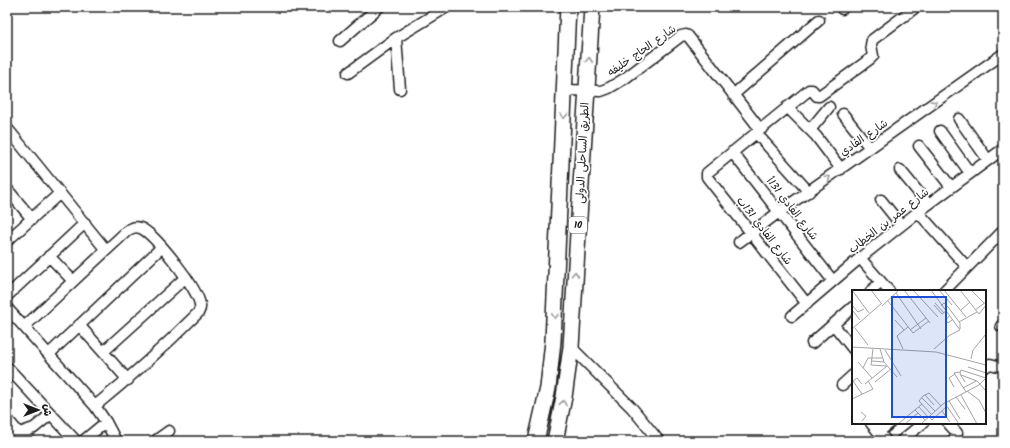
<svg xmlns="http://www.w3.org/2000/svg" width="1010" height="448" font-family="Kalam,'Playpen Sans Arabic',sans-serif">
  <style>
    .lines { fill: none; stroke-linecap: round; stroke-linejoin: round }
    .minor-casing { stroke: #1c1c1c; stroke-width: 13 }
    .highway-casing { stroke: #1c1c1c; stroke-width: 18 }
    .minor { stroke: #fff; stroke-width: 10 }
    .highway { stroke: #fff; stroke-width: 15 }
    .oneway { stroke: #999 }
    .labels { text-anchor: middle; dominant-baseline: central; stroke-width: 3.5; stroke-linejoin: round; paint-order: stroke }
    .shield { fill: #fff; stroke: #606060; stroke-width: 1 }
    .shield-label { font-size: 10px; font-weight: bold; fill: #1c1c1c }
    .street-label { font-size: 11px; fill: #1c1c1c; stroke: #fff }
    .inset-road { fill: none; stroke: #a4a4a4; stroke-width: 1 }
    .view { fill: #1d4ed8; fill-opacity: 0.15; stroke: #1d4ed8; stroke-width: 2 }
    .inset-edge { fill: none; stroke: #1c1c1c; stroke-width: 2 }
  </style>
  <rect width="100%" height="100%" fill="#fff"/>
  <filter id="ink" filterUnits="userSpaceOnUse"><feTurbulence type="fractalNoise" baseFrequency=".025" numOctaves="2"/><feDisplacementMap in="SourceGraphic" scale="8" xChannelSelector="R" yChannelSelector="G"/><feConvolveMatrix kernelMatrix="1 2 1 2 8 2 1 2 1" color-interpolation-filters="sRGB"/></filter>
  <g filter="url(#ink)">
    <g class="lines">
      <g class="minor-casing">
        <path id="minor" d="M842 9 844 7
          M396 38 400 89
          M340 41 379 7
          M348 73 396 38 447 7
          M565 90 601 91 609 88 624 79 681 36 686 35 688 36 760 129
          M733 95 819 20
          M787 107 816 136 841 169
          M843 114 870 148
          M959 119 988 160
          M7 128 106 250
          M810 130 829 107
          M940 131 970 173
          M756 133 809 192
          M919 146 951 187
          M732 152 833 281
          M900 170 928 204
          M7 189 32 219
          M881 200 901 225
          M918 212 967 267
          M7 241 60 193
          M739 242 779 212 1003 54
          M49 256 73 281
          M860 258 889 291
          M871 291 881 282
          M944 291 1003 231
          M7 296 85 223
          M807 304 707 177V173L809 90H812L817 96H819L870 59 873 56 871 45 872 40 916 7
          M7 308 95 406 106 422 116 441
          M792 316 860 258 918 212 1003 149
          M833 324 853 349
          M79 325 128 380
          M1001 326 1003 325
          M24 327 128 230C132 228 135 226 140 228 154 232 199 290 200 305 201 308 199 311 198 313 165 346 131 377 95 406
          M812 343 853 307
          M571 347 632 408 659 441
          M103 352 186 277
          M49 354 162 247
          M7 367 76 441
          M985 367 990 364 998 366 1003 365
          M842 385 853 375
          M7 419 19 433
          M871 423 886 441
          M948 423 957 433 956 437 952 441
          M22 432 30 441
          M879 432 890 423
          M9 441 17 434 34 428 51 414
          M83 441 106 422
          M155 441 169 431
          M901 441 923 423"/>
      </g>
      <g class="highway-casing">
        <path id="highway" d="M536 441 548 388 553 341 568 7
          M555 441 564 397 571 347 592 7"/>
      </g>
      <use href="#minor" class="minor"/>
      <use href="#highway" class="highway"/>
    </g>
    <defs><path id="oneway-chevron" d="M-2-3.5L2.5 0L-2 3.5" fill="none" stroke-width="1.6" stroke-linecap="round" stroke-linejoin="round"/></defs>
    <g class="oneway">
      <use href="#oneway-chevron" transform="translate(589 60) rotate(-86)"/>
      <use href="#oneway-chevron" transform="translate(934 103) rotate(-35)"/>
      <use href="#oneway-chevron" transform="translate(564 116) rotate(93)"/>
      <use href="#oneway-chevron" transform="translate(828 178) rotate(-35)"/>
      <use href="#oneway-chevron" transform="translate(575 274) rotate(-87)"/>
      <use href="#oneway-chevron" transform="translate(555 316) rotate(93)"/>
      <use href="#oneway-chevron" transform="translate(563 403) rotate(-79)"/>
    </g>
  </g>
  <g class="labels">
    <rect class="shield" x="569" y="217" width="18" height="16" rx="3"/>
    <g class="shield-label">
      <text x="578" y="225">10</text>
    </g>
    <g class="street-label">
      <text transform="translate(642 51) rotate(-35)">شارع الحاج خليفه</text>
      <text transform="translate(864 138) rotate(-35)">شارع الفادي</text>
      <text transform="translate(583 153) rotate(-87)">الطريق الساحلى الدولى</text>
      <text transform="translate(792 209) rotate(52)">شارع الفادي 131أ</text>
      <text transform="translate(889 221) rotate(-38)">شارع عمر بن الخطاب</text>
      <text transform="translate(764 231) rotate(52)">شارع الفادي 131ب</text>
    </g>
  </g>
  <g transform="translate(852 290)">
    <rect width="134" height="134" fill="#fff"/>
    <path class="inset-road" d="M0 0 17 23M19 0 29 13M52 0 78 33M61 0 86 27M79 0 108 40M87 0 100 15M92 0 114 27M108 0 127 24 134 15M119 0 132 13M44 3 69 39M36 11 61 43 77 31M83 13 92 23M0 15 6 22 12 19M82 15 90 24 94 21M30 16 47 0M89 16 92 13 96 17 108 33V39M0 20 8 30M109 20 118 12M123 20 134 12M97 26 94 30 96 33 100 30M43 30 52 40M107 32 125 22M3 38 16 55M0 39 30 13M58 40 74 28M0 57 84 62 134 75M21 59 19 75 34 76M28 59 32 72 45 87M51 59 45 46 56 37M82 59 98 45 108 40M33 60 49 86M119 69 121 60 134 44M20 71 32 72M6 72 20 88M116 77 134 83M11 78 16 68H30M108 82 102 83 114 102M109 85 125 91 134 101M1 91 10 104M1 91 5 88 10 94M23 92 39 79M113 92 108 84 109 80 134 88M13 94 35 76M102 97 97 88 103 84M111 98 124 91M115 101 127 110 134 123M73 105 82 115M109 105 125 134M104 107 113 119M70 108 83 121M0 109 21 99 16 91M97 111 108 129M94 115 107 134M67 117 76 127M63 120 73 130M90 121 98 132M9 122 14 126 10 131M79 124 67 111 71 106 77 103 89 116M77 126 80 130 95 116M46 134 70 114M53 134 66 123M69 134 91 114 127 95 134 88"/>
    <path class="view" d="M40 7H94V127H40Z"/>
    <rect width="134" height="134" class="inset-edge"/>
  </g>
  <rect width="1010" height="448" fill="none" stroke="#fff" stroke-width="24"/>
  <rect x="12" y="12" width="986" height="424" fill="none" stroke="#1c1c1c" stroke-width="1.5" filter="url(#ink)"/>
  <g transform="translate(38 410) rotate(90)" stroke="#ffffff" stroke-width="3" paint-order="stroke">
  <path d="M0-3L7 15L0 10L-7 15Z" fill="#1c1c1c"/>
  <text y="-6" font-size="11" font-weight="bold" text-anchor="middle" fill="#1c1c1c">ش</text>
  </g>
</svg>
